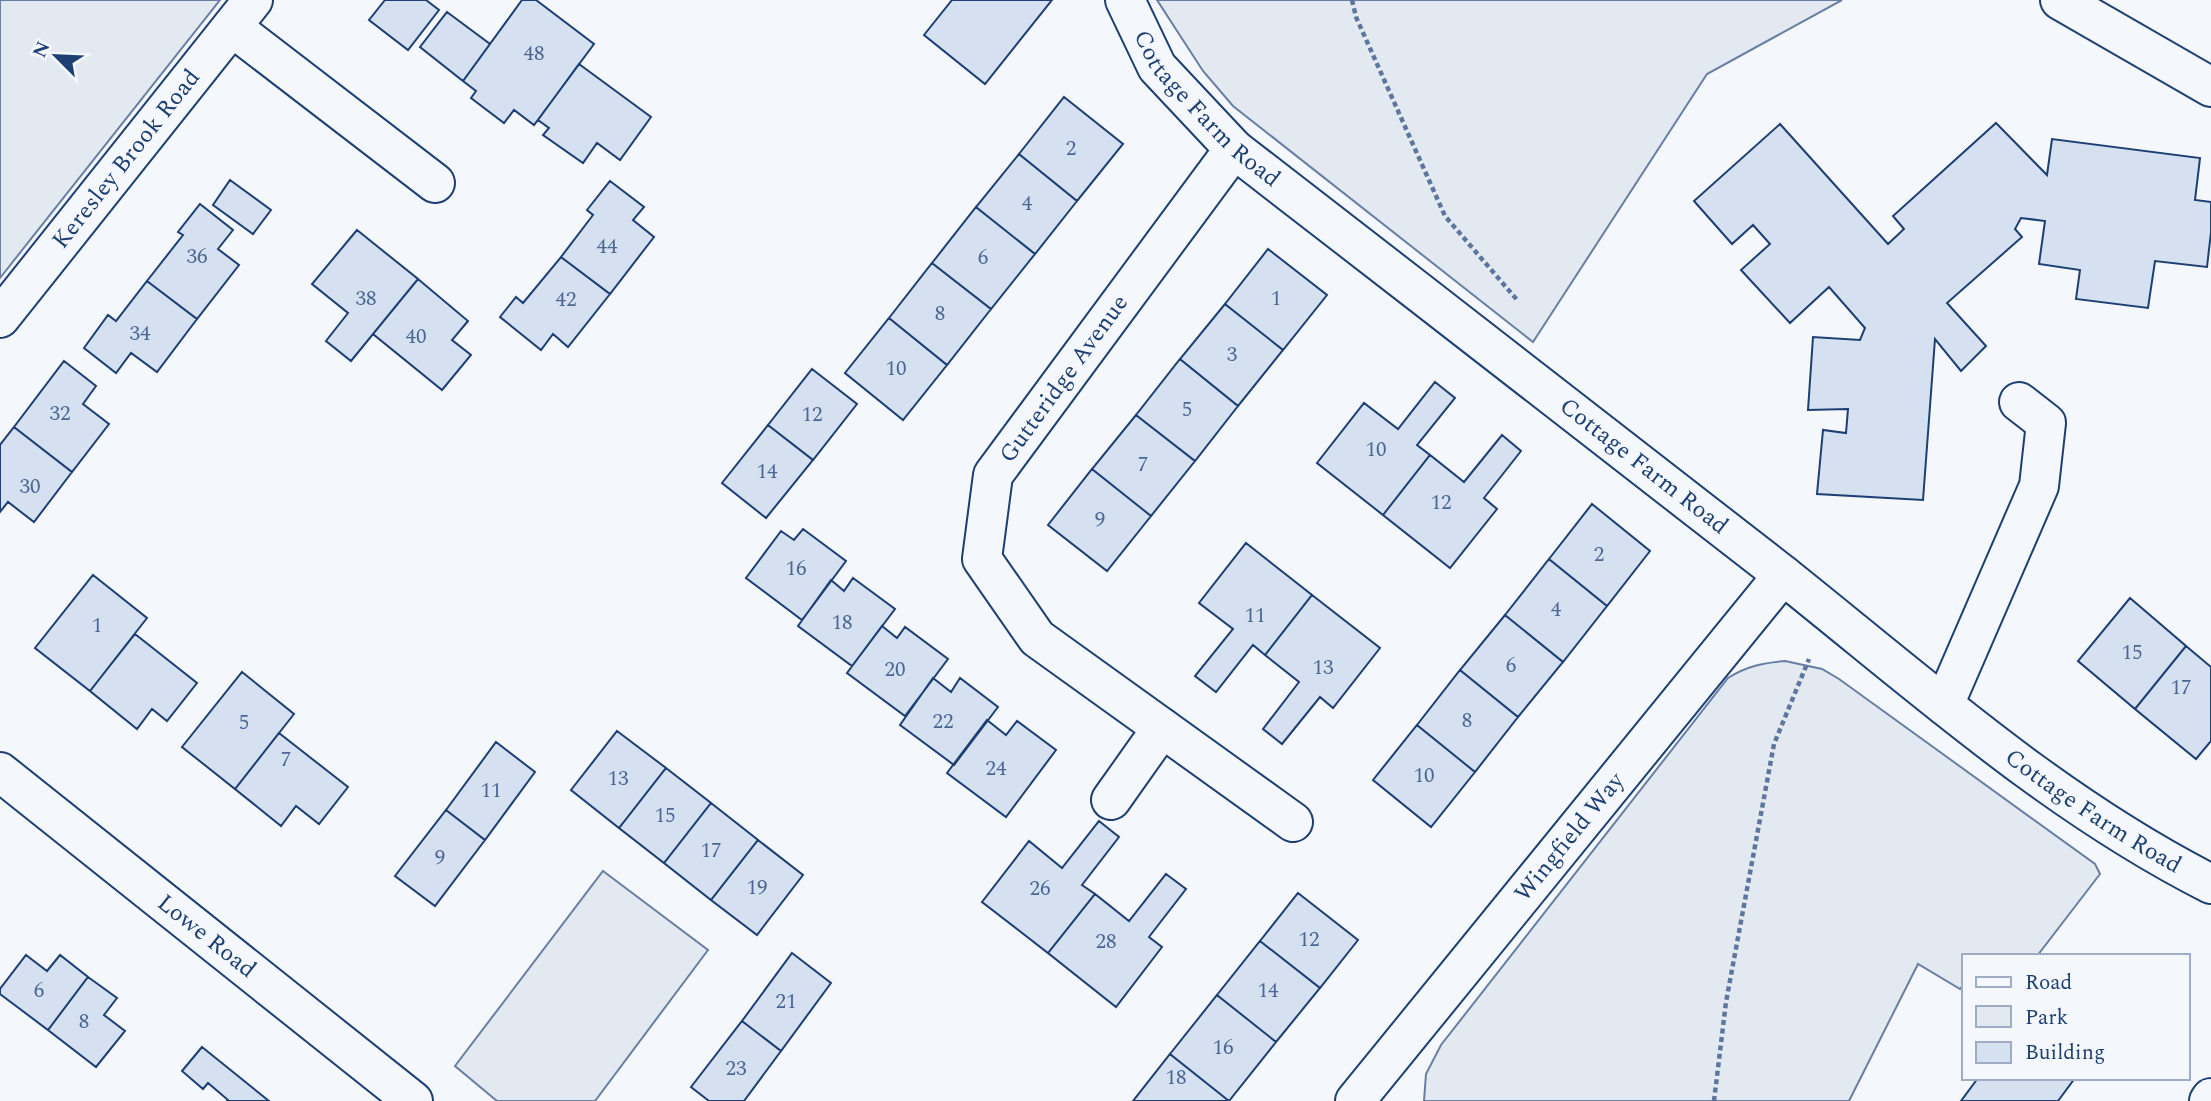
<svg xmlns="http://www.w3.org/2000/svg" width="2211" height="1101" font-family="Spectral,serif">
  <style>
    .green { fill: #e3e9f0; stroke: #687fa3; stroke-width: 2 }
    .building { fill: #d5e0f0; stroke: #1d3f73; stroke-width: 2 }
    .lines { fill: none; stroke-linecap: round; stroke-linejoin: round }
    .minor-casing { stroke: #1d3f73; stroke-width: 42 }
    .path { stroke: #5e769c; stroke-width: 4.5; stroke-dasharray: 5 3.5; stroke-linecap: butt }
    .minor { stroke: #f4f7fb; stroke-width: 38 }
    .labels { text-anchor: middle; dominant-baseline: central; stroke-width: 5; stroke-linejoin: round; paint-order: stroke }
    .number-label { font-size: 21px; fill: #4b6792 }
    .street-label { font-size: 24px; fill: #1d3f73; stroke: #f4f7fb }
  </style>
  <rect width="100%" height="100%" fill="#f4f7fb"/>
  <path class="green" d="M0 0H220L0 278Z
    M1157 0H1842L1707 74 1533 342 1233 106 1203 71Z
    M1785 661 1822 669 1839 679 2095 864 2100 874 2037 956H1964V984L1960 989 1918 964 1849 1101H1424L1426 1074 1441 1045 1728 678C1747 666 1763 663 1785 661Z
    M603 871 708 950 595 1101H497L455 1066Z"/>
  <path class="building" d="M385 0H426L439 10 408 50 369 20Z
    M522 0H536L594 44 534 125 514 110 504 123 471 98 476 91 463 81Z
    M952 0H1052L985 84 924 35Z
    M447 12 490 44 463 81 420 47Z
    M579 64 651 117 620 160 597 143 583 163 543 135 549 128 538 120Z
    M1064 97 1123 144 1077 201 1019 154Z
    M1996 123 2047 175 2052 139 2200 158 2195 200 2211 202V232L2207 267 2155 261 2148 308 2076 299 2080 270 2039 264 2045 221 2021 218 2015 229 2022 237 1947 303 1986 346 1961 371 1935 339 1923 500 1817 494 1823 430 1846 433 1848 409 1808 410 1813 337 1860 340 1865 328 1829 287 1790 323 1741 270 1770 244 1753 225 1732 244 1694 201 1780 124 1888 244 1904 229 1893 216Z
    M1019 154 1077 201 1035 254 976 207Z
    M230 180 271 210 253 234 213 205Z
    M610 181 644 207 633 220 654 237 610 294 561 257 593 215 587 210Z
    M200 204 233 230 218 249 239 265 197 319 147 281 183 235 178 232Z
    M976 207 1035 254 991 309 932 263Z
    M357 230 418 279 351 361 326 341 348 313 312 284Z
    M1268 249 1327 295 1283 350 1225 304Z
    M561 257 610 294 568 347 553 334 541 350 500 317 516 297 523 303Z
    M932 263 991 309 947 365 889 318Z
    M418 279 468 321 452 340 471 355 442 390 373 334Z
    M147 281 197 319 157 372 131 353 116 373 84 348 108 315 116 321Z
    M1225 304 1283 350 1238 406 1180 359Z
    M889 318 947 365 903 420 845 373Z
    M1180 359 1238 406 1195 461 1136 415Z
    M64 361 96 386 83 404 109 424 72 472 14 427Z
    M812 369 857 404 813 460 768 425Z
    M1435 382 1455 398 1417 445 1430 455 1383 515 1317 463 1364 403 1398 429Z
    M1136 415 1195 461 1151 516 1092 469Z
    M768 425 813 460 766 518 722 483Z
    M14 427 72 472 34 522 8 502 0 512V445Z
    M1502 435 1521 451 1484 498 1497 509 1450 568 1383 515 1430 455 1464 482Z
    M1092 469 1151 516 1107 571 1048 525Z
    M1592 504 1650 551 1607 606 1549 559Z
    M803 529 846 561 802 620 746 578 781 531 794 540Z
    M1246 543 1312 595 1265 655 1253 645 1216 692 1195 676 1233 629 1199 603Z
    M1549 559 1607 606 1563 662 1505 615Z
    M93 575 147 618 90 691 35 648Z
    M853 578 895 609 852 666 798 626 831 580 844 591Z
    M1312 595 1380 648 1333 708 1320 697 1282 744 1263 729 1299 682 1265 655Z
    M2130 598 2186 646 2135 709 2078 661Z
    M1505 615 1563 662 1518 717 1460 670Z
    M882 626 897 638 905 627 948 659 905 716 847 673Z
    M135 634 197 683 167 721 152 709 137 729 90 691Z
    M2186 646 2211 667V741L2196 759 2135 709Z
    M1460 670 1518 717 1475 772 1417 725Z
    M242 672 294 714 235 789 182 747Z
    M933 678 951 692 960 678 998 707 954 765 900 725Z
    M987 720 1006 735 1017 721 1056 750 1006 817 947 773Z
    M1417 725 1475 772 1431 827 1373 780Z
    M617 731 666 768 619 828 571 790Z
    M279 733 348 787 319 824 296 806 281 826 235 789Z
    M496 742 535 772 485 840 446 810Z
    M666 768 711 803 664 863 619 828Z
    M711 803 758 840 711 900 664 863Z
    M446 810 485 840 435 906 395 876Z
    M1099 821 1119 837 1082 885 1095 894 1048 953 982 902 1029 841 1062 868Z
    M758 840 803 875 757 935 711 900Z
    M1166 874 1186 889 1149 937 1162 947 1116 1007 1048 953 1095 894 1129 921Z
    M1298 893 1358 940 1320 988 1260 941Z
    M1260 941 1320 988 1276 1042 1217 995Z
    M792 953 831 983 781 1051 742 1021Z
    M26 955 47 971 60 955 88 977 48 1030 0 994V989Z
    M88 977 117 998 104 1015 125 1031 96 1067 48 1030Z
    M1217 995 1276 1042 1229 1101 1170 1054Z
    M742 1021 781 1051 744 1101H709L691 1087Z
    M202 1047 269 1101H227L228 1100 208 1083 203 1089 182 1071Z
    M1170 1054 1229 1101H1133Z
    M1978 1078H2075L2058 1101H1961Z"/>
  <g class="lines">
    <g class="minor-casing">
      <g id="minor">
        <path id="s1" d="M1125 0 1157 67 1234 149C1417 291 1601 432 1783 575 1921 685 2053 804 2211 884"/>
        <path d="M2060 0 2211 87"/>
        <path d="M232 27 435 183"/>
        <path d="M1234 149 993 475 982 559 1037 638 1293 822"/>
        <path id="s2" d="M0 318 253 0"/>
        <path d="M1944 705 2039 486 2046 423 2019 402"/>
        <path id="s3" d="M0 772 413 1101"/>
        <path d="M1111 800 1162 728"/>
        <path id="s4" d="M1355 1101 1783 575"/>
        <path d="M2209 1101 2211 1098"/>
      </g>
    </g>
    <path class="path" d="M1352 0 1356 17 1445 216 1518 301
      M1714 1101 1726 1002 1774 744 1809 659"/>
    <use href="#minor" class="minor"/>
  </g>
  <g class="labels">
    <g class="number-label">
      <text x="534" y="54">48</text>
      <text x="1071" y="149">2</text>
      <text x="1027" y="204">4</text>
      <text x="607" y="247">44</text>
      <text x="197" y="257">36</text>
      <text x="983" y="258">6</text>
      <text x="366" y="299">38</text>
      <text x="1276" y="299">1</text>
      <text x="566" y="300">42</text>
      <text x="940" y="314">8</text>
      <text x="140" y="334">34</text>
      <text x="416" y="337">40</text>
      <text x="1232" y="355">3</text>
      <text x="896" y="369">10</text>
      <text x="1187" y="410">5</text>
      <text x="60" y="414">32</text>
      <text x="812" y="415">12</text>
      <text x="1376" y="450">10</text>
      <text x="1143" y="465">7</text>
      <text x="767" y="472">14</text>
      <text x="30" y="487">30</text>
      <text x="1441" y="503">12</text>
      <text x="1100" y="520">9</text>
      <text x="1599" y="555">2</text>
      <text x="796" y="569">16</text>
      <text x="1556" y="610">4</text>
      <text x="1255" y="616">11</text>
      <text x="842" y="623">18</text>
      <text x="97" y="626">1</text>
      <text x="2132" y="653">15</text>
      <text x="1511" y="666">6</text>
      <text x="1323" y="668">13</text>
      <text x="895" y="670">20</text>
      <text x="2181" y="688">17</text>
      <text x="1467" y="721">8</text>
      <text x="943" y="722">22</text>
      <text x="244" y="723">5</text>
      <text x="286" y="760">7</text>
      <text x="996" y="769">24</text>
      <text x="1424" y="776">10</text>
      <text x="618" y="779">13</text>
      <text x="491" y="791">11</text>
      <text x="665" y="816">15</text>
      <text x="711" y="851">17</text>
      <text x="440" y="858">9</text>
      <text x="757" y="888">19</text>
      <text x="1040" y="889">26</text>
      <text x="1309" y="940">12</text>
      <text x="1106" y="942">28</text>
      <text x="39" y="991">6</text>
      <text x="1268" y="991">14</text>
      <text x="786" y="1002">21</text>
      <text x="84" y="1022">8</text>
      <text x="1223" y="1048">16</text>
      <text x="736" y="1069">23</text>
      <text x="1176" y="1078">18</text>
    </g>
    <g class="street-label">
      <text stroke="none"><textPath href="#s1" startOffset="138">Cottage Farm Road</textPath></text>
      <text stroke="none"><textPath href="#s2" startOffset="203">Keresley Brook Road</textPath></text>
      <text transform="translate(1064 379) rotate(-54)">Gutteridge Avenue</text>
      <text stroke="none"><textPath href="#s1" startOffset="705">Cottage Farm Road</textPath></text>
      <text stroke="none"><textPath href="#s1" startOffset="1272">Cottage Farm Road</textPath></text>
      <text stroke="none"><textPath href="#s4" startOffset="340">Wingfield Way</textPath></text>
      <text stroke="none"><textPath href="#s3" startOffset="264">Lowe Road</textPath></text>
    </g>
  </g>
  <rect x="1962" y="954" width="228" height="126" fill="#f4f7fb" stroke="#9eadc5" stroke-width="2"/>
  <rect x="1976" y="977" width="35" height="10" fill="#f4f7fb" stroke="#9eadc5" stroke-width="2"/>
  <text x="2025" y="989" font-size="21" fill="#1d3f73">Road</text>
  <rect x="1976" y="1006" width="35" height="21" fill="#e3e9f0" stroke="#9eadc5" stroke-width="2"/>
  <text x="2025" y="1024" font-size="21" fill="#1d3f73">Park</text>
  <rect x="1976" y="1042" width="35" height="21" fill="#d5e0f0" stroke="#9eadc5" stroke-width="2"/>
  <text x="2025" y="1059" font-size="21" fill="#1d3f73">Building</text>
  <g transform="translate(56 56) rotate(294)" stroke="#f4f7fb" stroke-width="5" paint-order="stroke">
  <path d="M0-5L12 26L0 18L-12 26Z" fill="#1d3f73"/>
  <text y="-10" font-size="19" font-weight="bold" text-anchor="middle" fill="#1d3f73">N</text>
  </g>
</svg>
